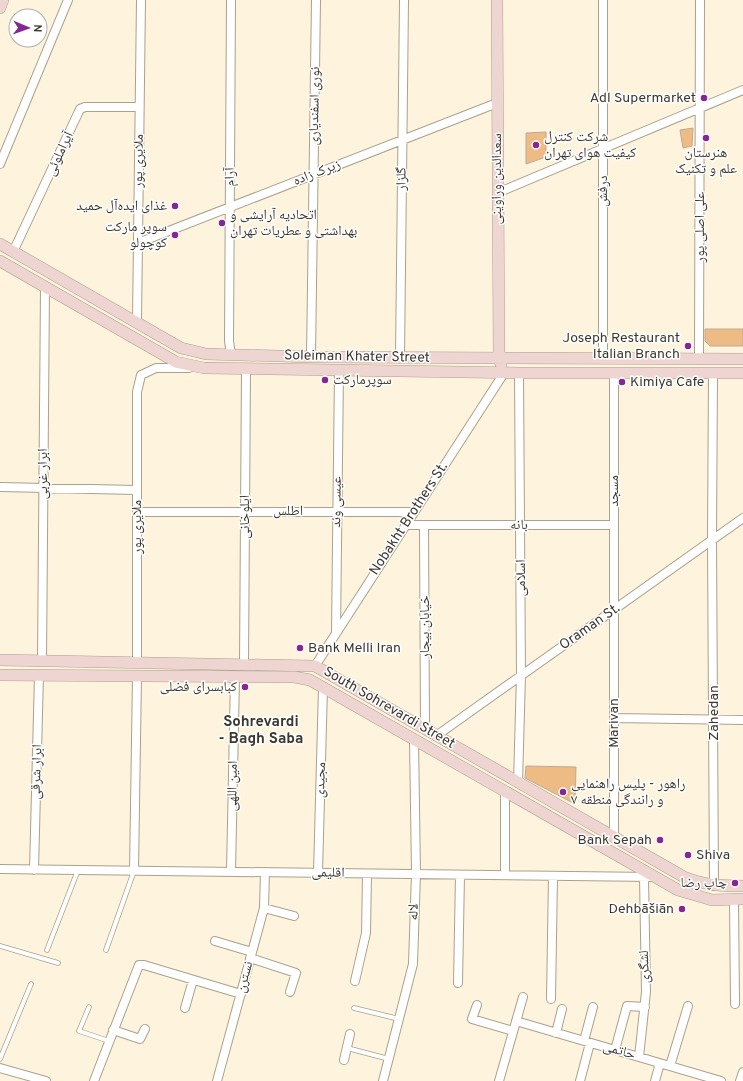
<svg xmlns="http://www.w3.org/2000/svg" width="743" height="1081" font-family="Overpass,'Noto Naskh Arabic',sans-serif">
  <style>
    .building { fill: #eebb84; stroke: #bcab99 }
    .lines { fill: none; stroke-linecap: round; stroke-linejoin: round }
    .lane-casing { stroke: #aba18c; stroke-width: 5.5 }
    .street-casing { stroke: #aba18c; stroke-width: 10 }
    .secondary-casing { stroke: #aba18c; stroke-width: 12 }
    .lane { stroke: #fff; stroke-width: 4 }
    .street { stroke: #fff; stroke-width: 8 }
    .secondary { stroke: #efd5d1; stroke-width: 11 }
    .poi-dot { fill: #842793; stroke: #fff; stroke-width: 1.5 }
    .labels { text-anchor: middle; dominant-baseline: central; stroke-width: 3; stroke-linejoin: round; paint-order: stroke }
    .poi-label { font-size: 14px; fill: #3c382f; stroke: #fff; text-anchor: end }
    .street-label { font-size: 14px; fill: #3c382f; stroke: #fff }
    .neighbourhood-label { font-size: 15px; font-weight: bold; fill: #3c382f; stroke: #fff }
  </style>
  <rect width="100%" height="100%" fill="#fef3dc"/>
  <path class="building" d="M693 128 692 146 683 148 680 130Z
    M546 132V157L526 164V133Z
    M705 329H743V346H710L705 341Z
    M526 766 576 767 575 804 525 778Z"/>
  <g class="lines">
    <g class="lane-casing">
      <path id="lane" d="M0 946 58 963
        M47 950 78 870
        M106 950 134 871
        M89 1007 79 1031 109 1041
        M354 1008 399 1019
        M347 1048 389 1059
        M0 1059 31 984"/>
    </g>
    <g class="street-casing">
      <path id="street" d="M0 164 68 0
        M497 193 743 90
        M138 243 497 103
        M13 252 80 109 85 107H139
        M137 321 141 0
        M231 355 229 341 231 0
        M311 357 316 0
        M400 357 404 0
        M603 358V0
        M699 358 700 0
        M713 374 712 540 714 886
        M0 487 137 490
        M137 512H414
        M405 525H614
        M424 525 425 729
        M336 633 339 371
        M42 661 45 287
        M137 663V392L141 375 156 368H189
        M244 664 246 370
        M315 666 504 373
        M614 718 743 720
        M436 736 743 518
        M518 783 521 675 519 373
        M505 791V875
        M614 838V372
        M0 869 653 877
        M34 870 39 675
        M134 871 137 676
        M231 872 235 677
        M318 873 323 687
        M734 900 735 1004
        M264 908 294 916
        M215 941 252 952
        M250 958 296 973 290 992
        M355 981 366 933 367 874
        M458 983 460 875
        M551 999 553 876
        M477 1005 472 1019 513 1031
        M185 1008 193 980
        M516 1021 721 1081
        M113 1030 140 1039 145 1029
        M556 1033 562 1009
        M584 1041 593 1007
        M615 1050 627 1006 645 1007
        M639 1057 646 992 644 877
        M344 1060 350 1034
        M670 1066 688 1006
        M0 1068 46 1081
        M94 1081 139 965H144L241 994
        M217 1081 264 908 265 872
        M383 1081 413 964 416 874 414 739
        M499 1081 523 997
        M580 1081 590 1043
        M655 1081 660 1063
        M740 1081 743 1072"/>
    </g>
    <g class="secondary-casing">
      <path id="secondary" d="M497 0 499 359 501 364
        M0 8 3 0
        M0 244 181 348 206 354 311 357 743 359
        M0 261 176 362 204 368 519 373H743
        M0 660 315 666 684 877C704 885 722 886 743 886
        M0 675 294 677 310 680 678 890 712 900 743 899"/>
    </g>
    <use href="#lane" class="lane"/>
    <use href="#street" class="street"/>
    <use href="#secondary" class="secondary"/>
  </g>
  <g class="poi-dot">
    <circle cx="704" cy="98" r="4"/>
    <circle cx="706" cy="138" r="4"/>
    <circle cx="536" cy="145" r="4"/>
    <circle cx="175" cy="206" r="4"/>
    <circle cx="222" cy="223" r="4"/>
    <circle cx="175" cy="235" r="4"/>
    <circle cx="688" cy="346" r="4"/>
    <circle cx="325" cy="380" r="4"/>
    <circle cx="622" cy="382" r="4"/>
    <circle cx="300" cy="648" r="4"/>
    <circle cx="245" cy="687" r="4"/>
    <circle cx="563" cy="792" r="4"/>
    <circle cx="660" cy="840" r="4"/>
    <circle cx="688" cy="855" r="4"/>
    <circle cx="735" cy="883" r="4"/>
    <circle cx="682" cy="909" r="4"/>
  </g>
  <g class="labels">
    <g class="poi-label">
      <text x="696" y="98">Adl Supermarket</text>
      <text x="544" y="137" text-anchor="start">شرکت کنترل<tspan x="544" dy="16">کیفیت هوای تهران</tspan></text>
      <text x="706" y="153" text-anchor="middle">هنرستان<tspan x="706" dy="16">علم و تکنیک</tspan></text>
      <text x="167" y="206">غذای ایده‌آل حمید</text>
      <text x="230" y="215" text-anchor="start">اتحادیه آرایشی و<tspan x="230" dy="16">بهداشتی و عطریات تهران</tspan></text>
      <text x="167" y="227">سوپر مارکت<tspan x="167" dy="16">کوچولو</tspan></text>
      <text x="680" y="338">Joseph Restaurant<tspan x="680" dy="16">Italian Branch</tspan></text>
      <text x="333" y="380" text-anchor="start">سوپرمارکت</text>
      <text x="630" y="382" text-anchor="start">Kimiya Cafe</text>
      <text x="308" y="648" text-anchor="start">Bank Melli Iran</text>
      <text x="237" y="687">کبابسرای فضلی</text>
      <text x="571" y="784" text-anchor="start">راهور - پلیس راهنمایی<tspan x="571" dy="16">و رانندگی منطقه ۷</tspan></text>
      <text x="652" y="840">Bank Sepah</text>
      <text x="696" y="855" text-anchor="start">Shiva</text>
      <text x="727" y="883">چاپ رضا</text>
      <text x="674" y="909">Dehbāšiān</text>
    </g>
    <g class="street-label">
      <text transform="translate(315 106) rotate(-89)">نوری اسفندیاری</text>
      <text transform="translate(60 154) rotate(-65)">آیراملوئی</text>
      <text transform="translate(139 161) rotate(-89)">ملایری پور</text>
      <text transform="translate(317 173) rotate(-21)">زیرک زاده</text>
      <text transform="translate(230 177) rotate(-90)">آرام</text>
      <text transform="translate(402 179) rotate(-89)">گلزار</text>
      <text transform="translate(497 179) rotate(-90)">سعدالدین وراوینی</text>
      <text transform="translate(603 191) rotate(-90)">درفش</text>
      <text transform="translate(700 227) rotate(-90)">علی اصلی پور</text>
      <text transform="translate(357 357) rotate(1)">Soleiman Khater Street</text>
      <text transform="translate(43 474) rotate(-90)">ابرار غربی</text>
      <text transform="translate(614 491) rotate(-90)">مسجد</text>
      <text transform="translate(337 502) rotate(-89)">عیسی وند</text>
      <text x="288" y="511">اطلس</text>
      <text transform="translate(245 517) rotate(-90)">ایلوخانی</text>
      <text transform="translate(409 519) rotate(-57)">Nobakht Brothers St.</text>
      <text x="519" y="525">بانه</text>
      <text transform="translate(137 527) rotate(-90)">ملایری پور</text>
      <text transform="translate(521 578) rotate(-90)">اسلامی</text>
      <text transform="translate(425 627) rotate(-90)">خیابان بیجار</text>
      <text transform="translate(590 627) rotate(-35)">Oraman St.</text>
      <text transform="translate(389 708) rotate(30)">South Sohrevardi Street</text>
      <text transform="translate(714 713) rotate(-90)">Zahedan</text>
      <text transform="translate(614 723) rotate(-90)">Marivan</text>
      <text transform="translate(37 772) rotate(-88)">ابرار شرقی</text>
      <text transform="translate(321 780) rotate(-88)">مجیدی</text>
      <text transform="translate(233 786) rotate(-89)">امین اللهی</text>
      <text transform="translate(328 873) rotate(1)">اقلیمی</text>
      <text transform="translate(414 912) rotate(-88)">لاله</text>
      <text transform="translate(645 967) rotate(-92)">لشگری</text>
      <text transform="translate(245 977) rotate(-75)">نسترن</text>
      <text transform="translate(619 1051) rotate(16)">حاتمی</text>
    </g>
    <g class="neighbourhood-label">
      <text x="261" y="722">Sohrevardi<tspan x="261" dy="17">- Bagh Saba</tspan></text>
    </g>
  </g>
  <g transform="translate(28 28) rotate(92)"><circle r="19" fill="#ffffff" stroke="#b1afac"/>
  <path d="M0-3L7 15L0 10L-7 15Z" fill="#842793"/>
  <text y="-6" font-size="11" font-weight="bold" text-anchor="middle" fill="#3c382f">N</text>
  </g>
</svg>
